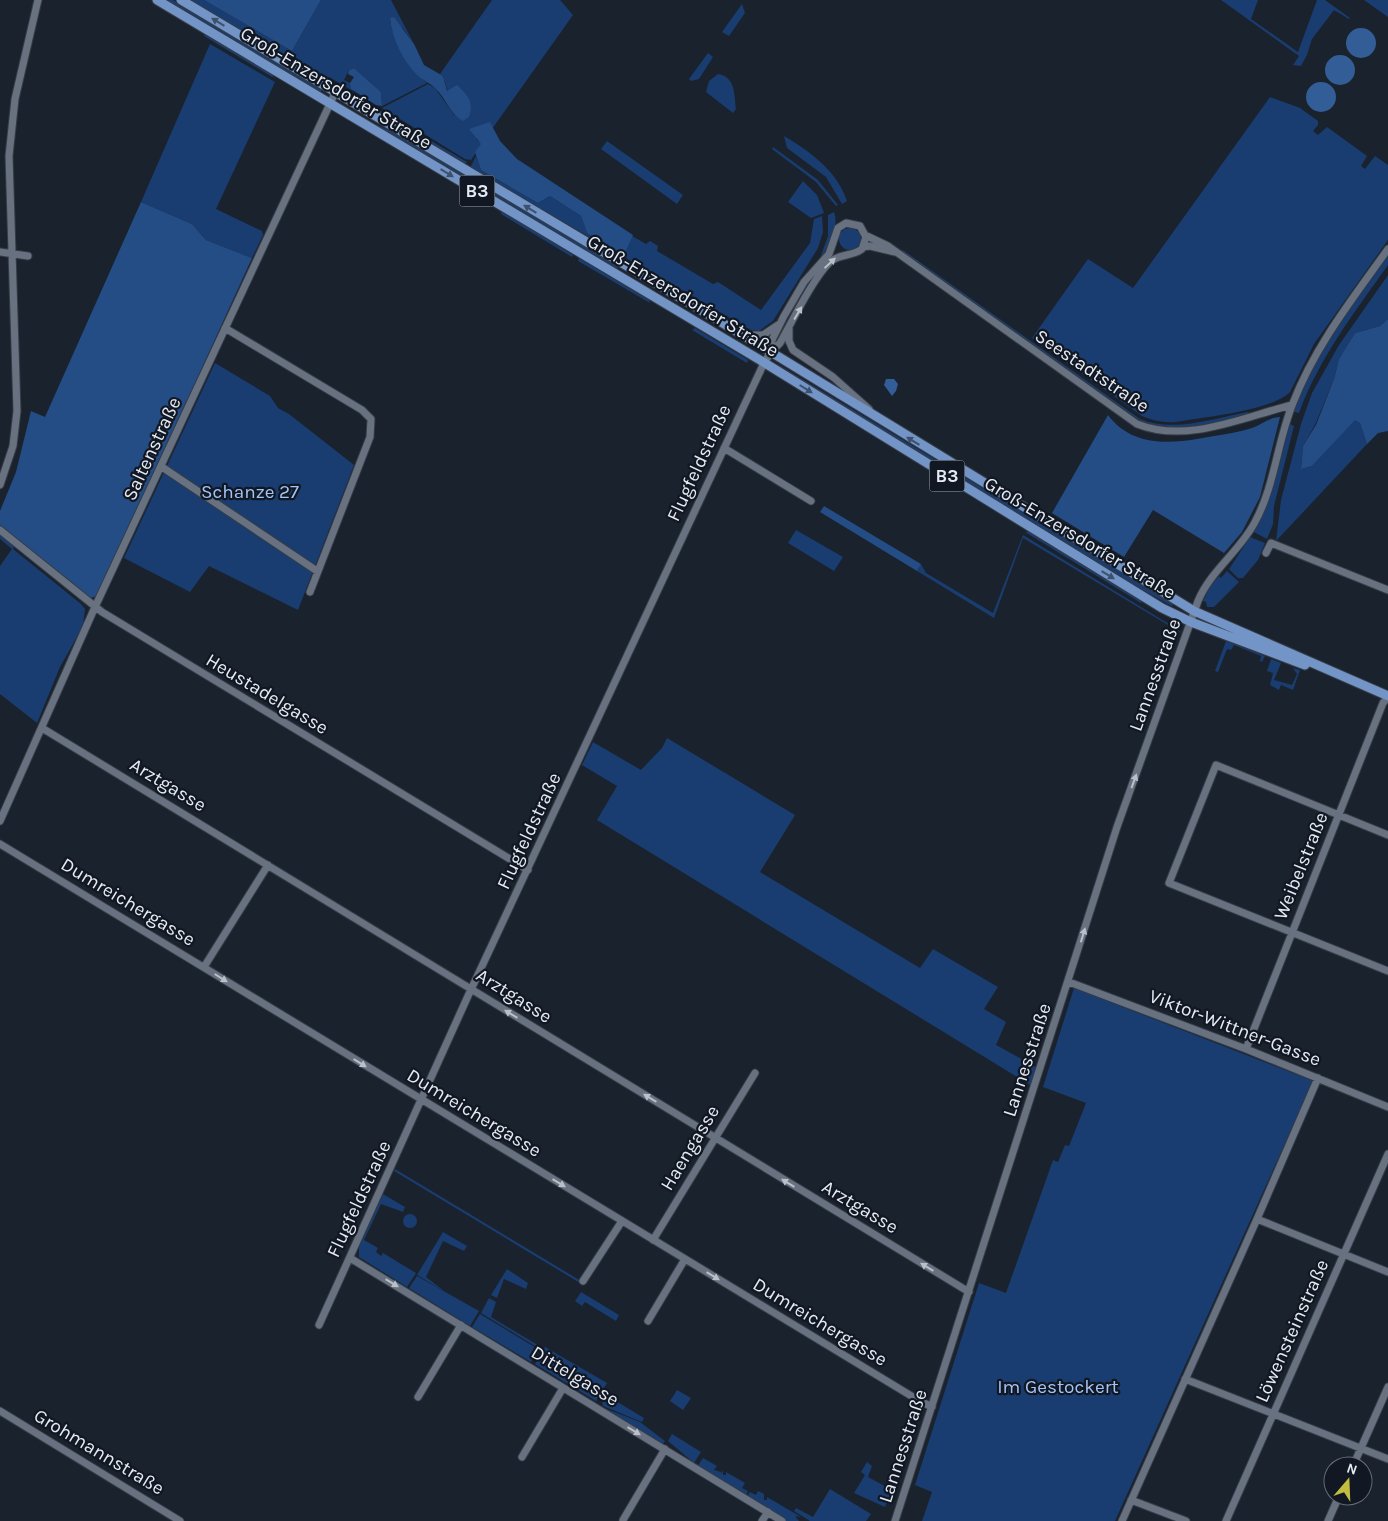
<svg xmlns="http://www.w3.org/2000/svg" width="1388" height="1521" font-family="Karla,sans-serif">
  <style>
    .green { fill: #193d70 }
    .forest { fill: #244d86 }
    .water { fill: #335d97 }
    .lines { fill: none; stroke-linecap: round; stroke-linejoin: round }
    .minor-casing { stroke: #363c46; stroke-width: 9 }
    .major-casing { stroke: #363c46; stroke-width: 11 }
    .minor { stroke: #68717f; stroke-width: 7 }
    .major { stroke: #7294c6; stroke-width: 9 }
    .oneway { fill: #3d506c }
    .oneway2 { fill: #bac0ca }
    .labels { text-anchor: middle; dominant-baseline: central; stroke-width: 4.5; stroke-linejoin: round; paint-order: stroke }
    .shield { fill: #111823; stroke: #a6acb5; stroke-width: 1 }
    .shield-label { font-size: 18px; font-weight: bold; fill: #e6ebf3 }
    .street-label { font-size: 19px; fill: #e6ebf3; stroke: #111823 }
    .park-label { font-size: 19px; fill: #a2c5f8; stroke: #111823 }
  </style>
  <rect width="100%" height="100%" fill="#1a222d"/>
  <path class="green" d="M164 0H173L322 89 320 93Z
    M189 0H204L292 51 321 0H391L414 44 403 28 390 18C391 37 412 70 427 83L382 106 381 92 354 68 349 70 344 80 350 83 353 91 329 77 325 82Z
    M492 0H560L573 15 492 129 491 127 476 139 482 144 471 160 465 159 382 108 428 84 435 88 455 116 443 76 440 74Z
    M1221 0H1258L1251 19 1298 52 1317 0H1325L1350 18 1349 19 1334 10 1312 39 1307 55 1301 66 1293 65 1299 56Z
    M1364 0H1388V17Z
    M742 4 745 13 729 36 722 32Z
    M205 34 270 72 274 78 204 36Z
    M210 44 275 82 216 209 262 231 263 235 252 258 206 240 192 224 141 202Z
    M708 53 713 57 699 79 691 81 689 79Z
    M718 74C736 77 734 95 736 109L733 113 706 92 709 81Z
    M1270 97 1300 108 1318 121V125L1313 131 1318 135 1327 127 1367 156 1361 166 1365 169 1375 156 1388 165V240L1314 344 1290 392C1271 411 1205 417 1176 422 1164 423 1154 421 1142 416L1032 338 1088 259 1133 288Z
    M377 109 467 162 465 165 375 111Z
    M375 124 400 135 618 266 617 269 590 255 374 125Z
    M784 136C811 152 837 171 847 201L842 204 826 177 787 148Z
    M607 141 683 195 677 204 601 149Z
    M773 147 818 180 838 205 836 206 816 182 772 149Z
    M476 156 481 170 538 203 550 196 581 216 587 233 623 255 632 236 646 244 650 241 658 246 657 251 713 284 718 282 761 310 810 243 814 219 822 216 823 232 818 248 773 321 759 331 751 330 470 168Z
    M803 181 817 195 824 213 811 218 788 202Z
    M502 211 573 255 572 257 501 214Z
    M834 212C839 225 831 250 820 258L828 236V215Z
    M839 239a11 11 0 1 1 22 0a11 11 0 1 1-22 0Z
    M903 250 1140 419C1174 433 1214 418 1248 412L1249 414C1215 423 1176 434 1142 422L901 252Z
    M1388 256V265C1354 313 1319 358 1299 413L1294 412C1310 354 1354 304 1388 256Z
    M579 258 649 300 650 303 578 261Z
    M1388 275V319L1380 326 1355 333 1339 359 1334 379 1315 425 1303 446 1301 469 1312 466 1355 419 1360 423 1367 444 1276 541 1281 500 1301 424 1312 393 1339 345Z
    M695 328 748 360 747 363 692 330Z
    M215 363 270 396 278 408 289 414 354 465 298 610 209 566 190 592 124 558Z
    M779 365 1174 604 1172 606 1115 575 777 369Z
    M1290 424 1294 426 1274 506 1273 524 1267 539 1254 532 1271 495Z
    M796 530 843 557 834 571 788 543Z
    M1025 532H1029L1142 600 1141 603Z
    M0 535 14 546 13 549 81 604 85 609 83 626 60 667 37 723 0 694V566L12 549 0 539Z
    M1023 535 1177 629 1183 634 1023 538 994 618 917 571 921 564 926 573 993 613Z
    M1250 537 1265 543 1258 560 1243 578H1238L1229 569Z
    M1227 571 1239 582 1214 607H1207L1206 602 1203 601 1211 585 1219 576 1221 578Z
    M1226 641 1265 656 1262 662 1260 661 1261 656 1234 645 1231 650 1227 649 1218 672 1215 671Z
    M1271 659 1281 663 1274 680 1292 685 1297 674 1293 668 1300 670 1293 690 1281 685 1279 690 1270 685 1273 673 1267 671Z
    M667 738 795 815 760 872 920 968 933 949 998 987 984 1009 1006 1022 996 1045 1038 1068 1032 1086 597 820 617 786 582 765 593 742 641 770 662 748Z
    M1074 988 1313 1081 1115 1521H922L932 1492 915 1485 979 1283 1006 1293 1053 1160 1058 1162 1065 1145 1069 1146 1086 1103 1043 1087Z
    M395 1169 581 1281 580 1283 394 1171Z
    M383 1194 405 1207 403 1212 381 1204 364 1240 378 1248 376 1252 381 1256 383 1253 416 1273 407 1287 359 1257V1246Z
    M403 1221a7 7 0 1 1 14 0a7 7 0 1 1-14 0Z
    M443 1232 467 1246 464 1251 443 1241 426 1277 444 1291 417 1275Z
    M507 1269 528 1283 526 1289 504 1279 497 1298 491 1295Z
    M417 1276 479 1311 470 1326 409 1288Z
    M581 1292 619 1315 616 1321 585 1302 582 1306 575 1301Z
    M489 1298 496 1302 491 1317 541 1347 540 1349 481 1313Z
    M480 1314 538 1349 531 1362 472 1327Z
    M545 1347 607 1383 602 1391 541 1354Z
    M540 1355 601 1392 596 1401 535 1364Z
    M677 1390 691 1398 683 1410 670 1401Z
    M606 1395 644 1418 642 1422 603 1406 602 1401Z
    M604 1408 640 1422 665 1441 662 1445Z
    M672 1434 701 1452 694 1463 668 1441Z
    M703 1458 717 1466 714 1470 721 1472V1474L723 1470V1475H726V1472L745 1483 742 1488 748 1491 746 1496 697 1467Z
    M867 1462 872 1466 868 1477 892 1490 885 1507 854 1493 865 1475 861 1472Z
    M830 1489 871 1514 866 1521H810L794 1511 796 1508 813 1517Z
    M758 1491 764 1494V1500H767V1497L801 1517 795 1516 799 1521H786L747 1497 750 1492 756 1495Z"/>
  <path class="forest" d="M204 0H321L292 51Z
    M394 17 414 44 424 65 443 76 447 91 457 85C468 95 474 102 469 117L463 121C449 113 446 98 435 88 430 83 422 80 416 74 402 59 392 38 390 18Z
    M354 68 381 92 382 106 376 105 351 89 350 83 354 77 348 74 349 70Z
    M490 122 500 141 517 159 633 235 624 255 587 233 581 216 550 196 538 203 481 170 475 152 481 144 469 129Z
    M141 202 192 224 206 240 252 258 98 596 90 598 0 525V511L16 472 31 411 45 417Z
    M1388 319V431L1378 433 1367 444 1360 423 1355 420 1312 466 1301 469 1303 446 1316 425 1334 379 1339 359 1355 333 1380 326Z
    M1108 415C1134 450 1177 443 1214 436 1227 434 1239 432 1252 428 1261 425 1270 417 1280 417L1260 497 1242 532 1224 553 1153 510 1124 557 1052 513Z
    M824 506 921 564 917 571 820 512Z"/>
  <path class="water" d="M1346 43a15 15 0 1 1 30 0a15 15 0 1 1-30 0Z
    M1325 70a15 15 0 1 1 30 0a15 15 0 1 1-30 0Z
    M1306 97a15 15 0 1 1 30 0a15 15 0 1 1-30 0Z
    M886 379H894L898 384 896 391 892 396 884 385Z"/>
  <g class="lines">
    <g class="minor-casing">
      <path id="minor" d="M865 235 888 246 1137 424C1187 444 1243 417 1292 405
        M863 247 870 246 895 252
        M0 252 28 256
        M225 328 362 410 371 419 370 437 310 592
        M789 328V341L793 350 833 377 869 409
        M742 335H763L778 325
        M724 448 811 501
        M162 467 317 571
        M0 485 13 446 17 411 9 156 15 99 38 0
        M0 530 102 612 528 870
        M1266 553 1271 543 1388 590
        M42 728 969 1292
        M0 821 95 607 335 93
        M1388 835 1216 765 1169 883 1388 971
        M0 844 918 1400 932 1407
        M204 967 268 865
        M1069 982 1246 1049 1388 1107
        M1246 1049 1383 703 1388 697
        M1257 1219 1388 1272
        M653 1240 755 1073
        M350 1258 782 1521
        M583 1281 622 1221
        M648 1321 685 1259
        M319 1325 468 996 764 363 771 352 780 343C792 322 813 278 830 262 840 253 852 257 862 249L866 237 860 226 846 223 838 228 829 254 804 282 784 316 772 340 771 352
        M1185 1379 1388 1459
        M418 1397 461 1325
        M0 1411 180 1521
        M522 1457 563 1388
        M1353 1466 1388 1387
        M1131 1500 1186 1521
        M623 1520 665 1449
        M762 1521 768 1512
        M895 1521 1117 827 1198 601C1211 570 1240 551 1255 522 1275 485 1277 442 1293 403 1315 346 1353 298 1388 249
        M1122 1521 1257 1219 1318 1078
        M1226 1521 1388 1154
        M1328 1521 1339 1496"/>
    </g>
    <g class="major-casing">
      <path id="major" d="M157 0 760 360 1162 608 1191 622 1305 665
        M181 0 766 349 1194 611 1388 696"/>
    </g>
    <use href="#minor" class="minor"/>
    <use href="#major" class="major"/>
  </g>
  <defs><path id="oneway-solid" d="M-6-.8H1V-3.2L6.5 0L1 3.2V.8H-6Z" transform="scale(1.25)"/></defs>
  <g class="oneway">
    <use href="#oneway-solid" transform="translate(218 22) rotate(-149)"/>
    <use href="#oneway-solid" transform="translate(447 173) rotate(31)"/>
    <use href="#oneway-solid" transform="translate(530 209) rotate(-149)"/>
    <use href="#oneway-solid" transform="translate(806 389) rotate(32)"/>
    <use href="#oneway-solid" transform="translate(913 441) rotate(-149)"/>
    <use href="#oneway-solid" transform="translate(1108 575) rotate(31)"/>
  </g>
  <g class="oneway2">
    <use href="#oneway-solid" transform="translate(830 263) rotate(-43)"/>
    <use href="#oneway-solid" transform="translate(798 313) rotate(-59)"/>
    <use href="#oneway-solid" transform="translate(1134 781) rotate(-70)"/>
    <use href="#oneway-solid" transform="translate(1083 935) rotate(-73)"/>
    <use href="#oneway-solid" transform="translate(221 978) rotate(32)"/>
    <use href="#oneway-solid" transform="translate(511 1014) rotate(-149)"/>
    <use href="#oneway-solid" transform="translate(360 1063) rotate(32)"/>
    <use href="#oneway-solid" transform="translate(650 1098) rotate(-149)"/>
    <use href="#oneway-solid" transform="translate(559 1183) rotate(31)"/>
    <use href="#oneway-solid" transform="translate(788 1183) rotate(-149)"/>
    <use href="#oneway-solid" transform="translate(927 1267) rotate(-149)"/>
    <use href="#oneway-solid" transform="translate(713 1276) rotate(31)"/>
    <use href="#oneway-solid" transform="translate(392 1283) rotate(31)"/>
    <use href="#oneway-solid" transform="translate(634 1431) rotate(31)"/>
  </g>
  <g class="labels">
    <g class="shield">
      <rect x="459.5" y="175.5" width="35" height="31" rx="4"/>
      <rect x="929.5" y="460.5" width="35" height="31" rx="4"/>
    </g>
    <g class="shield-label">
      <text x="477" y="191">B3</text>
      <text x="947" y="476">B3</text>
    </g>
    <g class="street-label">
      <text transform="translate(336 88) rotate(31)">Groß-Enzersdorfer Straße</text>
      <text transform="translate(683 296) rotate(31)">Groß-Enzersdorfer Straße</text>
      <text transform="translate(1092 371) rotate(34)">Seestadtstraße</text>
      <text transform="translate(152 449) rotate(-65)">Saltenstraße</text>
      <text transform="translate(699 463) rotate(-65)">Flugfeldstraße</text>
      <text transform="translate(1080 538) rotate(31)">Groß-Enzersdorfer Straße</text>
      <text transform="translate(1155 675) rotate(-70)">Lannesstraße</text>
      <text transform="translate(267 694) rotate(31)">Heustadelgasse</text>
      <text transform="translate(168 785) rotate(31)">Arztgasse</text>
      <text transform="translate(529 831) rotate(-65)">Flugfeldstraße</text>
      <text transform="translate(1301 866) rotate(-68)">Weibelstraße</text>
      <text transform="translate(128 902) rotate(31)">Dumreichergasse</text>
      <text transform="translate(514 996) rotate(32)">Arztgasse</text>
      <text transform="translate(1235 1028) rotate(21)">Viktor-Wittner-Gasse</text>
      <text transform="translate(1027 1060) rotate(-72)">Lannesstraße</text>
      <text transform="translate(474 1113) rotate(31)">Dumreichergasse</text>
      <text transform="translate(690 1148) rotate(-59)">Haengasse</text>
      <text transform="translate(359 1199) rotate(-65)">Flugfeldstraße</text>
      <text transform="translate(860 1207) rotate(31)">Arztgasse</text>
      <text transform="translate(820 1322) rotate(31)">Dumreichergasse</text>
      <text transform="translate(1292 1331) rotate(-66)">Löwensteinstraße</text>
      <text transform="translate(575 1376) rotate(31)">Dittelgasse</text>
      <text transform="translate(903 1446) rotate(-72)">Lannesstraße</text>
      <text transform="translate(99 1452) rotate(31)">Grohmannstraße</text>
    </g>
    <g class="park-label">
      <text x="250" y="492">Schanze 27</text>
      <text x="1058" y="1387">Im Gestockert</text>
    </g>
  </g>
  <g transform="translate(1348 1481) rotate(19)"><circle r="24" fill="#111823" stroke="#666c76"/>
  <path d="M0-4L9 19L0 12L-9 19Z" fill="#c2bd3f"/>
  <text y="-8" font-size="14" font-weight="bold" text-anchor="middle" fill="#e6ebf3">N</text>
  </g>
</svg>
